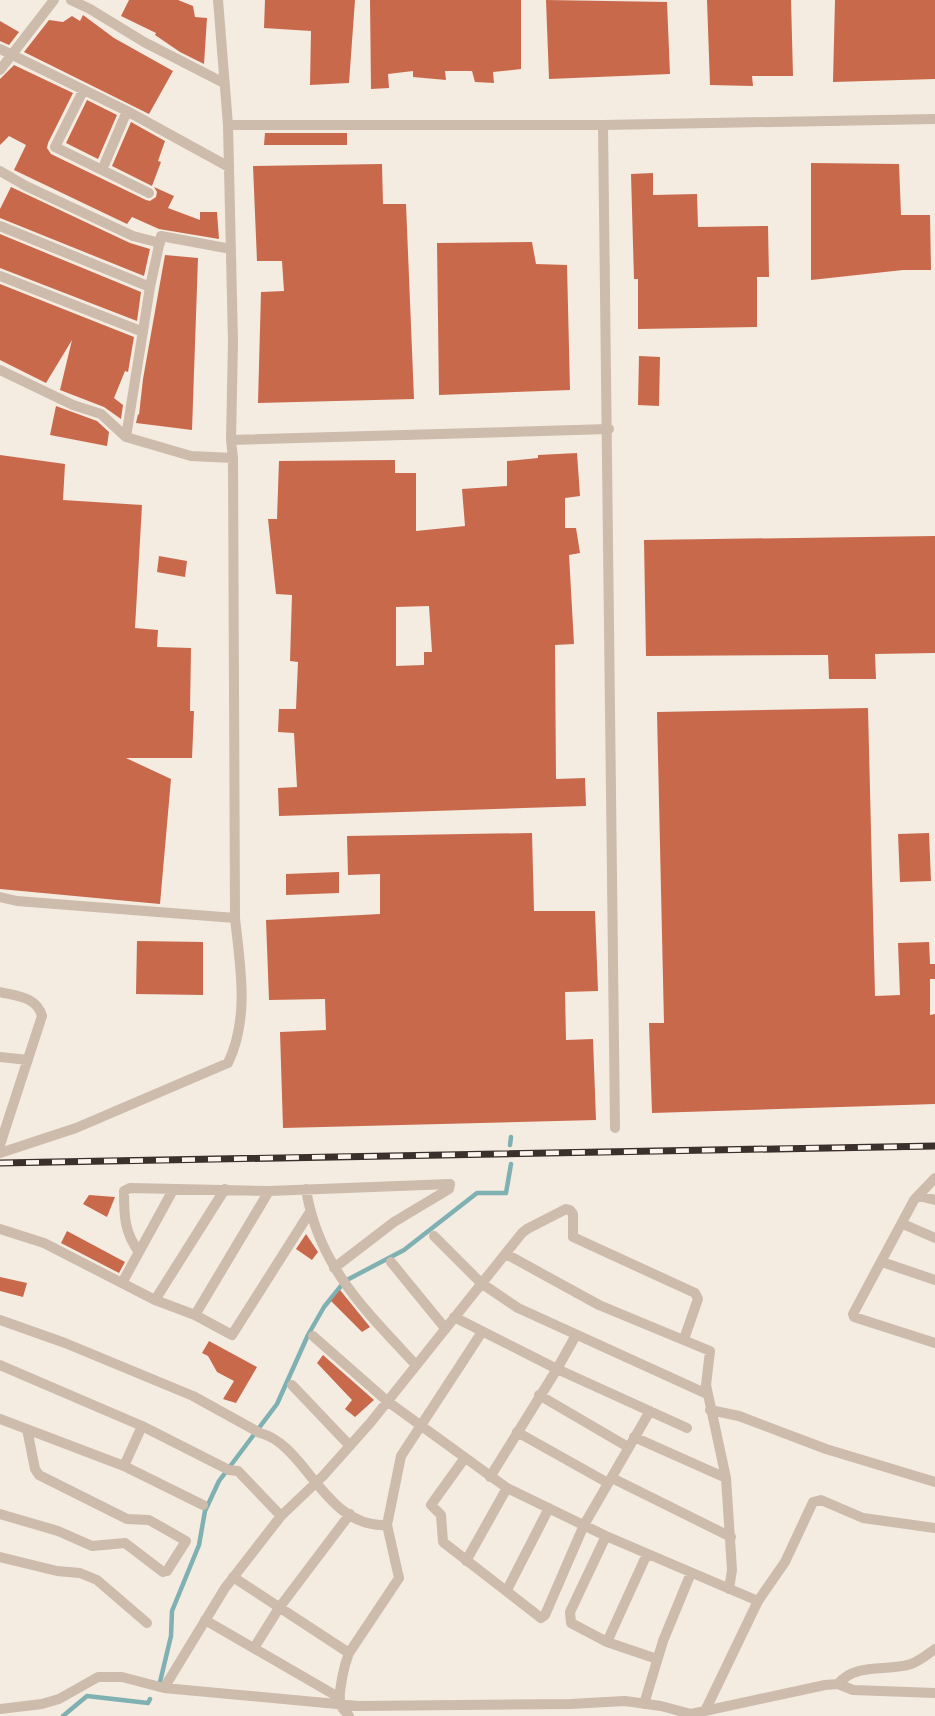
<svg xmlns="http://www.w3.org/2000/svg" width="935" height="1716" font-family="'Work Sans',sans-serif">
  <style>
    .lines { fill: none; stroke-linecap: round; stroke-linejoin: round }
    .stream { stroke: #7fb0b2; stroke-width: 4.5 }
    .building { fill: #c8694b; fill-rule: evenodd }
    .minor { stroke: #cdbbac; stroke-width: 10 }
    .rail-casing { stroke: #3b302b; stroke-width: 7 }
    .rail { stroke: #fbf5ee; stroke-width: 4.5; stroke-dasharray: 13; stroke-linecap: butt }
  </style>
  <rect width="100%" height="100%" fill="#f4ebe1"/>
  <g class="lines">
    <path class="stream" d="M510 1145 511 1137
      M160 1682 171 1636 172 1611 199 1545 205 1511 219 1481 277 1404 308 1335 324 1307 345 1281 404 1250 477 1193H506L511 1164
      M63 1716 87 1696 148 1703 150 1699"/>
  </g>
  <path class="building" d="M129 0H178L193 6 195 17 207 18 204 64 180 52 155 35 156 33 121 16Z
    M265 0H355L349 83 310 85 311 31 264 28Z
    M370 0H521V69L493 72 494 83 475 82 472 71H445L446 80 413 77V71L388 74 389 88 371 89Z
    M546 0 667 2 670 74 549 79Z
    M707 0H791L793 76H752L753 86 710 85Z
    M835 0H935V79L833 82Z
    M83 15 114 38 173 71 149 114 24 52 49 20 63 22 72 16 80 21Z
    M0 21 19 32 9 45 0 41Z
    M14 65 73 93 48 143 47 148 51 154 146 200 150 201 156 197 157 192 154 187 174 196 168 208 200 220V212H217L219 239 159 229 132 217 127 224 14 170 26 145 9 136 0 145V79Z
    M87 100 117 115 98 159 66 143Z
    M131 122 165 141 158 161 161 162 152 186 112 166Z
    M265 133H347V145H264Z
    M811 163 899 164 901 215H930L931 270H903L811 280Z
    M382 164 383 204H406L414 399 258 403 261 292 284 291 282 261H257L253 166Z
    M653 173V195L697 194 698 227 768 226 769 277H757V327L638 329V279H634L631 174Z
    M11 187 130 243 150 249 144 276 0 218V209Z
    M0 234 141 292 137 321 0 268Z
    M532 242 536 264 567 265 570 390 439 395 437 243Z
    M165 255 198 258 192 430 136 423 138 414 139 415 143 379Z
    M0 284 134 337 128 372 125 371 114 398 123 405 121 419 104 407 60 390 72 340 46 383 0 360Z
    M639 356 660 357 659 406 638 405Z
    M56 406 97 421 109 432 107 446 50 435Z
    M577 453 580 496 565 498V528H576L580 553 569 555 574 644 555 645 556 779 585 778 586 806 279 816 278 788 297 787 294 733 278 732 279 709H296L298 662 290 661 292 595 276 594 268 519H277L279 461 395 460V473H416V531L465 526 462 489 507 486V461L538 458V455ZM429 606 432 652H424V665L396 666V607Z
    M0 455 65 464 63 500 142 505 135 628 158 630 157 647 191 648 190 711H194L192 758H126L171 779 160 904 0 889Z
    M935 536V653L875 654 876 679H829L828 655 646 656 644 540Z
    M159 556 187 561 185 577 157 572Z
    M868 708 875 996 900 995 898 943 929 942 930 964H935V979H930V1015L935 1014V1104L652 1113 649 1023H664L657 712Z
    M532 833 534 911H595L598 991 565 992 566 1040 593 1039 596 1120 283 1128 280 1032 326 1030 325 999 269 1000 266 920 380 914V874L348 875 347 836Z
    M929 833 931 881 900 882 898 834Z
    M339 872V893L286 895V874Z
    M137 941 203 942V995L136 994Z
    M89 1195 115 1197 107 1217 83 1204Z
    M67 1231 125 1262 119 1273 61 1243Z
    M306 1234 318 1252 312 1260 296 1249Z
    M0 1277 27 1283 23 1297 0 1291Z
    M340 1290 370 1327 362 1332 331 1301Z
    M209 1341 257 1367 236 1403 223 1399 234 1381 217 1372 208 1356 202 1353Z
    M323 1355 374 1400 355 1417 345 1409 352 1400 317 1363Z"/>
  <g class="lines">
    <path class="minor" d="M71 0 90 9 144 42 224 83
      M0 49 127 111 229 167
      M0 70 54 0
      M83 91 55 147 149 193
      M228 125H603L935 119
      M603 125 615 1128
      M102 170 127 111
      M0 171 26 186 133 236 160 243
      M0 226 150 287
      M0 276 143 332
      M0 370 73 405 101 414 126 437 191 456 233 458
      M126 437 150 287 161 236 231 249
      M231 440 609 429
      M0 897 17 901 235 918
      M0 992C17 996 37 997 42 1016L0 1145
      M0 1057 28 1060
      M0 1153 76 1128 228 1063C250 1017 240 966 235 918L233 458 231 440 233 342 228 125 218 0
      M935 1178 914 1200 853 1314 854 1317 935 1343
      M306 1189C318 1266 366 1311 416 1365
      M919 1196 935 1200
      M903 1224 935 1238
      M0 1229 44 1243 155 1300 195 1315 232 1335 310 1212
      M434 1236 481 1283 518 1308 707 1394
      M139 1252C124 1232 124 1215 124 1191L130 1188 269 1191 450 1184 449 1189 394 1222 334 1268
      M506 1254 599 1305 710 1351 706 1385 726 1478 732 1570 729 1589
      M391 1262 445 1328
      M882 1262 935 1280
      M122 1283 173 1190
      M155 1300 225 1189
      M195 1315 269 1191
      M454 1317 557 1369 687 1428
      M0 1320 65 1343 193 1396 260 1433C306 1444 325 1529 387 1525
      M313 1336 387 1401 507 1488 606 1536 758 1601
      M0 1365 142 1426 229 1470 238 1471 281 1516
      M292 1385 350 1446
      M539 1395 628 1447
      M710 1410 739 1416 826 1449 935 1482
      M0 1419 124 1466 203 1505
      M517 1432 608 1483
      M634 1437 726 1478
      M464 1459 431 1505 441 1515 443 1542 541 1618 545 1615 584 1525 650 1411
      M124 1466 142 1426
      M490 1477 557 1369 576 1335
      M612 1478 731 1537
      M0 1514 58 1531 92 1546 125 1543 163 1572 167 1571 186 1541 149 1520 127 1519 39 1475 35 1469 27 1429
      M606 1536 570 1612 571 1623 607 1642 657 1659
      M0 1557 57 1571 80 1573 97 1580 147 1623
      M466 1561 507 1488
      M233 1577 349 1653
      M507 1590 549 1508
      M205 1620 340 1698
      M607 1642 647 1554
      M254 1648 279 1608 350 1514
      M838 1684C856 1662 887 1672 911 1664 920 1661 928 1654 935 1649
      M164 1688 225 1588 281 1516 323 1476 371 1422 522 1233 527 1229 566 1209 570 1210 573 1214V1237L695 1293 698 1299 684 1339
      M644 1704 663 1641 691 1573
      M0 1709 42 1704 59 1699 98 1677H122L164 1688 358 1706 570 1704 625 1701 661 1706 691 1714 825 1685 838 1684 853 1690 935 1693
      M705 1711 758 1601 785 1562 813 1502 821 1500 863 1518 935 1528
      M349 1716 339 1704C340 1686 342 1671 349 1653L399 1578 387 1525 401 1456 482 1332"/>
    <g class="rail-casing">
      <path id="rail" d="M0 1163 935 1146"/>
    </g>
    <use href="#rail" class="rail"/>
  </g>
</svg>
